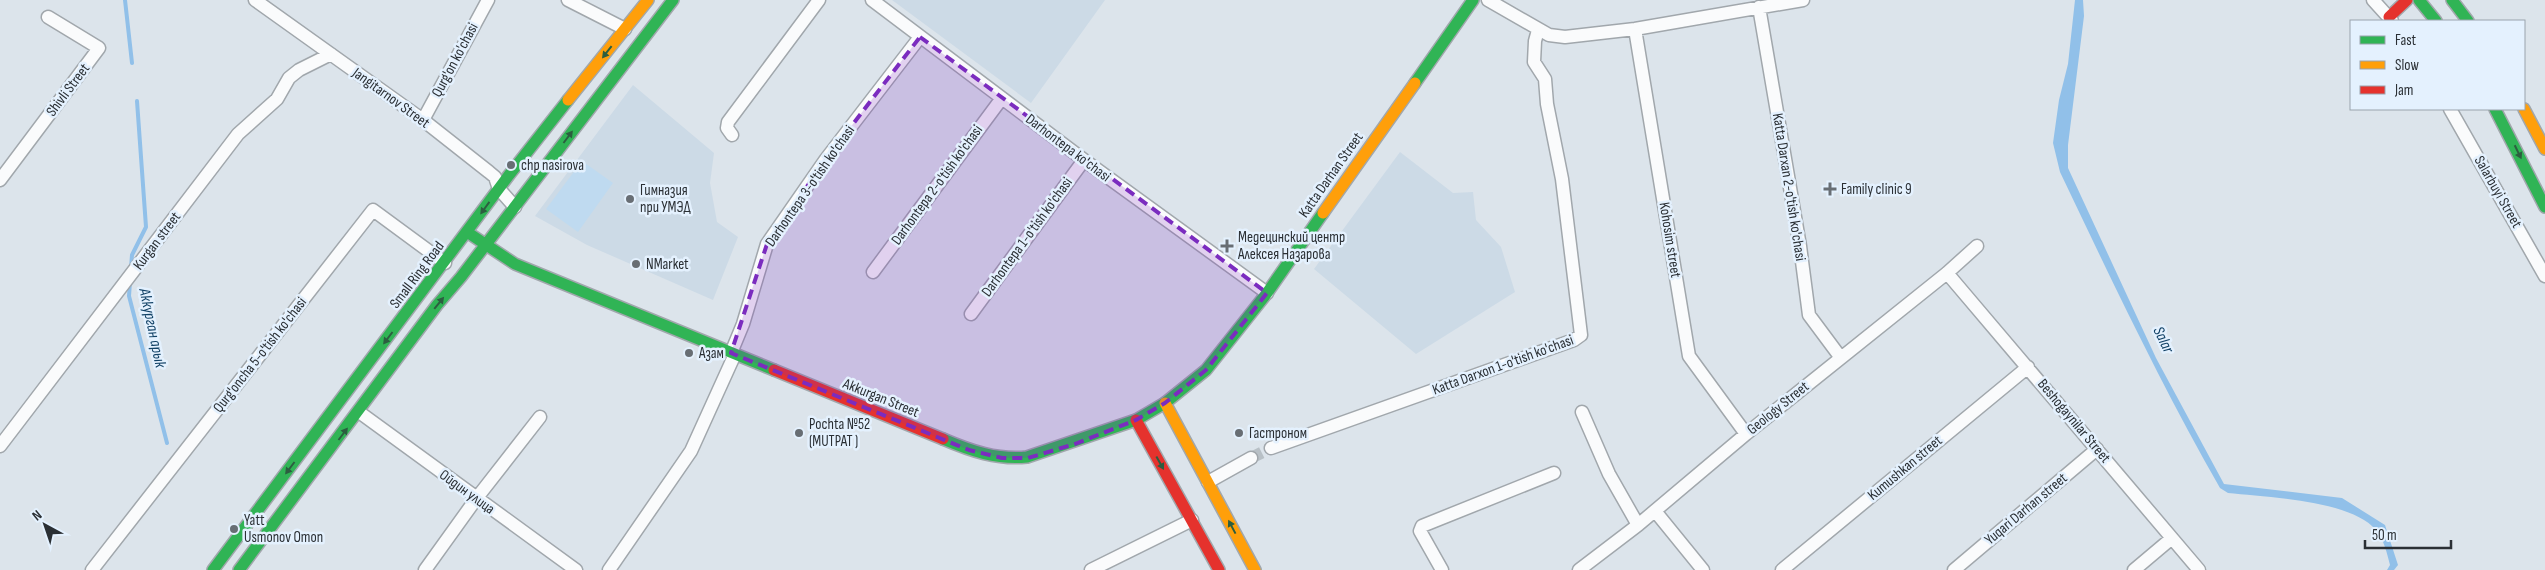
<svg xmlns="http://www.w3.org/2000/svg" width="2545" height="570" font-family="'Sofia Sans Condensed',sans-serif">
  <style>
    .built { fill: #ccdae6 }
    .pitch { fill: #bfdaf0 }
    .water { fill: #91c0e9 }
    .lines { fill: none; stroke-linecap: round; stroke-linejoin: round }
    .stream { stroke: #91c0e9; stroke-width: 4 }
    .street-tunnel { stroke: #b8c0c6; stroke-width: 12; stroke-dasharray: 12 6; stroke-linecap: butt }
    .street-casing { stroke: #a1a7ac; stroke-width: 15 }
    .fast-casing { stroke: #a1a7ac; stroke-width: 14 }
    .slow-casing { stroke: #a1a7ac; stroke-width: 14 }
    .jam-casing { stroke: #a1a7ac; stroke-width: 14 }
    .street { stroke: #fafbfc; stroke-width: 12 }
    .fast { stroke: #30b455; stroke-width: 11 }
    .slow { stroke: #ff9f0a; stroke-width: 11 }
    .jam { stroke: #e5322d; stroke-width: 11 }
    .oneway { fill: #2c5e40 }
    .marked { fill: #7b2cbf; fill-opacity: 0.2; stroke: #7b2cbf; stroke-width: 4; stroke-dasharray: 10 6; stroke-linejoin: round }
    .poi-dot { fill: #686e74; stroke: #e4f1fe; stroke-width: 2 }
    .labels { text-anchor: middle; dominant-baseline: central; stroke-width: 5; stroke-linejoin: round; paint-order: stroke }
    .street-label { font-size: 15px; fill: #2a2f34; stroke: #e4f1fe }
    .poi-label { font-size: 15px; fill: #2a2f34; stroke: #e4f1fe; text-anchor: start }
    .water-label { font-size: 16px; font-style: italic; fill: #124266; stroke: #e4f1fe }
  </style>
  <rect width="100%" height="100%" fill="#dce4eb"/>
  <path class="built" d="M892 0H1105L1031 103Z
    M633 85 714 153 710 183 717 222 738 237 713 300 587 245 535 216Z
    M1400 152 1453 193 1473 192 1476 220 1501 247 1515 292 1416 354 1314 269Z"/>
  <path class="pitch" d="M582 161 613 183 578 232 546 209Z"/>
  <path class="water" d="M2075 0H2083L2084 16 2068 145V168L2156 358 2224 484 2342 498 2385 525 2398 565 2394 570H2387L2390 565C2387 553 2384 540 2376 530 2351 500 2266 497 2228 493L2220 488C2161 385 2111 279 2060 172L2053 143 2059 100 2068 64Z"/>
  <g class="lines">
    <path class="stream" d="M125 0 132 63
      M131 268 132 255 146 227 137 101
      M130 282 129 296 167 443"/>
    <path class="street-tunnel" d="M1251 458 1271 448"/>
    <g class="street-casing">
      <path id="street" d="M255 0 423 120 489 172 495 177 499 189 515 207
        M568 0 625 29
        M872 0 1084 160 1267 293
        M1488 0 1549 35 1565 37 1635 29 1803 0
        M2373 0 2392 21
        M1759 7 1800 246 1809 315 1841 358
        M1635 29 1689 356 1746 434
        M2450 109 2545 276
        M423 120 488 0
        M732 135 727 128 728 122 819 0
        M0 180 99 48 48 17
        M873 272 1002 98
        M1947 273 2199 570
        M971 314 1084 160
        M731 353 743 324 767 244 826 159 920 37
        M359 412 576 570
        M1582 412 1609 474 1638 525
        M0 446 238 134 277 99 289 78 299 70 331 54
        M1271 448 1574 340 1581 335 1562 179 1547 104 1545 79 1534 62 1535 41 1538 30
        M1208 482 1251 458
        M1655 511 1703 570
        M92 570 373 210 445 263
        M425 570 476 499 540 417
        M609 570 691 451 735 354
        M1091 570 1192 520
        M1442 570 1420 531 1422 526 1554 473
        M1579 570 1638 525 1746 434 1947 273 1977 246
        M1782 570 2028 367
        M1954 570 2097 449
        M2134 570 2172 538"/>
    </g>
    <g class="fast-casing">
      <path id="fast" d="M2419 0 2436 21
        M2452 0 2468 21
        M1415 83 1473 0
        M2495 109 2545 207
        M467 232 515 264 774 370
        M943 439C971 451 997 460 1027 457L1136 420 1165 403 1206 370 1267 293 1323 213
        M213 570 509 175 568 100
        M239 570 437 305 461 277 673 0"/>
    </g>
    <g class="slow-casing">
      <path id="slow" d="M568 100 648 0
        M2524 109 2545 149
        M1323 213 1415 83
        M1165 403 1255 570"/>
    </g>
    <g class="jam-casing">
      <path id="jam" d="M2389 17 2407 0
        M774 370 943 439
        M1136 420 1219 570"/>
    </g>
    <use href="#street" class="street"/>
    <use href="#fast" class="fast"/>
    <use href="#slow" class="slow"/>
    <use href="#jam" class="jam"/>
  </g>
  <defs><path id="oneway-solid" d="M-6-.8H1V-3.2L6.5 0L1 3.2V.8H-6Z" transform="scale(1.25)"/></defs>
  <g class="oneway">
    <use href="#oneway-solid" transform="translate(607 52) rotate(128)"/>
    <use href="#oneway-solid" transform="translate(568 137) rotate(-53)"/>
    <use href="#oneway-solid" transform="translate(2518 152) rotate(64)"/>
    <use href="#oneway-solid" transform="translate(485 208) rotate(126)"/>
    <use href="#oneway-solid" transform="translate(439 303) rotate(-51)"/>
    <use href="#oneway-solid" transform="translate(388 338) rotate(127)"/>
    <use href="#oneway-solid" transform="translate(343 434) rotate(-53)"/>
    <use href="#oneway-solid" transform="translate(1160 463) rotate(61)"/>
    <use href="#oneway-solid" transform="translate(290 468) rotate(127)"/>
    <use href="#oneway-solid" transform="translate(1232 527) rotate(-118)"/>
  </g>
  <path class="marked" d="M920 37 1267 293 1206 370 1165 403 1136 420 1075 444 1028 458H1002L969 450 731 353 767 244 826 159Z"/>
  <g class="poi-dot">
    <circle cx="511" cy="165" r="5"/>
    <path d="M1827.5 181.5h5v5h5v5h-5v5h-5v-5h-5v-5h5z"/>
    <circle cx="630" cy="199" r="5"/>
    <path d="M1224.5 238.5h5v5h5v5h-5v5h-5v-5h-5v-5h5z"/>
    <circle cx="636" cy="264" r="5"/>
    <circle cx="689" cy="353" r="5"/>
    <circle cx="799" cy="433" r="5"/>
    <circle cx="1239" cy="433" r="5"/>
    <circle cx="234" cy="529" r="5"/>
  </g>
  <g class="labels">
    <g class="street-label">
      <text transform="translate(455 60) rotate(-62)">Qurg'on ko'chasi</text>
      <text transform="translate(68 90) rotate(-53)">Shivli Street</text>
      <text transform="translate(391 98) rotate(36)">Jangitarnov Street</text>
      <text transform="translate(1068 148) rotate(37)">Darhontepa ko'chasi</text>
      <text transform="translate(1331 175) rotate(-55)">Katta Darhan Street</text>
      <text transform="translate(937 185) rotate(-54)">Darhontepa 2-o'tish ko'chasi</text>
      <text transform="translate(810 186) rotate(-55)">Darhontepa 3-o'tish ko'chasi</text>
      <text transform="translate(1789 187) rotate(81)">Katta Darxan 2-o'tish ko'chasi</text>
      <text transform="translate(2498 192) rotate(60)">Salarbuyi Street</text>
      <text transform="translate(1027 237) rotate(-54)">Darhontepa 1-o'tish ko'chasi</text>
      <text transform="translate(1670 240) rotate(81)">Kohosim street</text>
      <text transform="translate(157 241) rotate(-53)">Kurgan street</text>
      <text transform="translate(417 275) rotate(-53)">Small Ring Road</text>
      <text transform="translate(260 355) rotate(-52)">Qurg'oncha 5-o'tish ko'chasi</text>
      <text transform="translate(1503 365) rotate(-20)">Katta Darxon 1-o'tish ko'chasi</text>
      <text transform="translate(881 398) rotate(22)">Akkurgan Street</text>
      <text transform="translate(1778 408) rotate(-39)">Geology Street</text>
      <text transform="translate(2074 421) rotate(50)">Beshogaynilar Street</text>
      <text transform="translate(1905 468) rotate(-40)">Kumushkan street</text>
      <text transform="translate(467 492) rotate(36)">Ойдин улица</text>
      <text transform="translate(2026 509) rotate(-40)">Yuqari Darhan street</text>
    </g>
    <g class="poi-label">
      <text x="521" y="165">chp nasirova</text>
      <text x="1841" y="189">Family clinic 9</text>
      <text x="640" y="190">Гимназия<tspan x="640" dy="17">при УМЭД</tspan></text>
      <text x="1238" y="237">Медецинский центр<tspan x="1238" dy="17">Алексея Назарова</tspan></text>
      <text x="646" y="264">NMarket</text>
      <text x="699" y="353">Азам</text>
      <text x="809" y="424">Pochta №52<tspan x="809" dy="17">(MUTPAT )</tspan></text>
      <text x="1249" y="433">Гастроном</text>
      <text x="244" y="520">Yatt<tspan x="244" dy="17">Usmonov Omon</tspan></text>
    </g>
    <g class="water-label">
      <text transform="translate(152 328) rotate(78)">Аккурган арык</text>
      <text transform="translate(2163 340) rotate(64)">Salar</text>
    </g>
  </g>
  <rect x="2350" y="20" width="175" height="90" fill="#e4f1fe" stroke="#9aa3ad"/>
  <rect x="2360" y="36" width="25" height="8" fill="#30b455" stroke="#9aa3ad"/>
  <text x="2395" y="45" font-size="15" fill="#2a2f34">Fast</text>
  <rect x="2360" y="61" width="25" height="8" fill="#ff9f0a" stroke="#9aa3ad"/>
  <text x="2395" y="70" font-size="15" fill="#2a2f34">Slow</text>
  <rect x="2360" y="86" width="25" height="8" fill="#e5322d" stroke="#9aa3ad"/>
  <text x="2395" y="95" font-size="15" fill="#2a2f34">Jam</text>
  <g transform="translate(45 525) rotate(320)" stroke="#e4f1fe" stroke-width="4" paint-order="stroke">
  <path d="M0-4L9 19L0 12L-9 19Z" fill="#2a2f34"/>
  <text y="-8" font-size="14" font-weight="bold" text-anchor="middle" fill="#2a2f34">N</text>
  </g>
  <path d="M2365 540v8h86v-8" fill="none" stroke="#2a2f34" stroke-width="2.5"/>
  <text x="2372" y="540" font-size="15" fill="#2a2f34" stroke="#e4f1fe" stroke-width="4" paint-order="stroke">50 m</text>
</svg>
